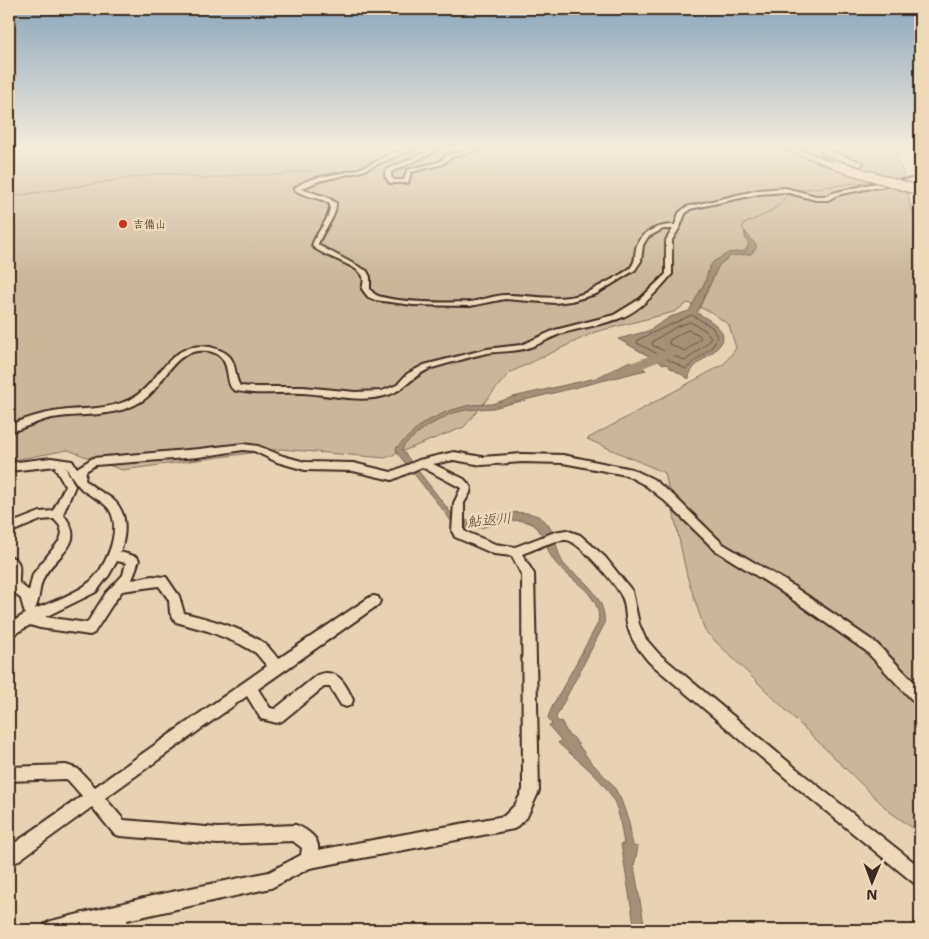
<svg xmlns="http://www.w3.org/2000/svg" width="929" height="939" font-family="'Shantell Sans','Klee One',sans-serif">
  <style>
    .green { fill: #cab799; stroke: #82705c }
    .water { fill: #a39077; stroke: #796753 }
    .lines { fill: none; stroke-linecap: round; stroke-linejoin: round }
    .shore { stroke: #655342; stroke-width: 1 }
    .stream-far1 { stroke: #796753; stroke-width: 1 }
    .stream { stroke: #796753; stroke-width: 2 }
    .river { fill: #a39077; fill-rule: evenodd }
    .minor-casing { stroke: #3b2a1e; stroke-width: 4 }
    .motorway-casing { stroke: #3b2a1e; stroke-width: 3 }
    .minor { fill: #eedab8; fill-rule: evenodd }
    .motorway { fill: #eedab8; fill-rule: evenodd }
    .motorway-bridge-casing { stroke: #3b2a1e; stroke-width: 11; stroke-linecap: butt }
    .motorway-bridge { stroke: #eedab8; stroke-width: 9 }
    .poi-dot { fill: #c8321e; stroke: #eedab8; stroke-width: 2 }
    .labels { text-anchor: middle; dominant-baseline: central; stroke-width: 5; stroke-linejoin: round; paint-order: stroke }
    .far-poi-label { font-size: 11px; fill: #3b2a1e; stroke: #eedab8; text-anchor: start }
    .water-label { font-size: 15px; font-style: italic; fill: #554434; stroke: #eedab8 }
  </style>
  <rect width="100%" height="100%" fill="#e7d3b2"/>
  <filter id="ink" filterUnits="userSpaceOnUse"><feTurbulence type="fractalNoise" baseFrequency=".02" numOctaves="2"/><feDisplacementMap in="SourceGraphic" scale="10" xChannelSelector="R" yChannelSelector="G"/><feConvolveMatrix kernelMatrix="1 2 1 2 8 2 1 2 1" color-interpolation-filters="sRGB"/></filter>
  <g filter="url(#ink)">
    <path class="green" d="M9 146H920V149L896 153 895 158 902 169 912 212 920 213V833L890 812 705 631 687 576 665 473 587 439 724 364 736 348 729 325 711 312 688 303 674 312 595 332 509 373 464 427 385 458 281 449 122 470 68 450 9 461Z"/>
    <path class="water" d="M745 232 756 245V248L751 254 731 256 719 265 697 313C760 345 688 355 689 379L669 367V365L663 364 618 339 648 331 670 317 689 311 705 282 709 268 713 262 728 253 745 251 749 244 745 237Z
      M630 361 646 370 493 408 466 410 450 414 423 429 404 445 402 450 455 518 462 521C486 520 515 506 538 516 556 525 555 549 563 563 567 569 573 572 578 576 592 587 607 606 604 625L556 717 558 722 561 721 569 736 573 737 590 761 612 784 620 797 629 822 633 846 638 847 634 866 645 930H635L621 844H624C621 829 620 813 613 799 601 776 577 760 558 743L561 740 549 726 552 725 548 717 552 707 598 623C604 593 565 579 552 558 546 548 542 527 530 523 507 513 478 538 455 524 450 522 447 514 443 510 427 491 413 472 397 453L396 448 423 423 448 411 470 405 492 404 513 397 596 378Z"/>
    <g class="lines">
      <path class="shore" d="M692 315 712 327 717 337 713 346 686 369 637 343 638 340Z
        M690 322 705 330 711 337 708 342 685 361 652 345 653 341 676 327Z
        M688 330 698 334 701 338 685 351 669 344 670 340Z"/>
      <path class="stream-far1" d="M920 158V163
        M892 179 920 177
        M9 197 155 174H175L204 179 239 175H281L312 170
        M746 234 742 227 744 224C766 214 776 212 790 191L874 181"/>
      <path class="stream" d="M745 232 746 234"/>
      <path class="river" d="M673 347 680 351 678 354 622 376H612L610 373 612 370Z"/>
      <g class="minor-casing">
        <path id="minor" d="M413 146H419L362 171 319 181 301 189 327 197 336 203C336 220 322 230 318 245L367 271 370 277V289C372 292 374 294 378 296 401 303 445 303 469 302 481 301 494 295 506 295 536 295 564 304 592 290 601 285 626 273 631 267 637 260 634 252 637 245 643 230 660 225 675 225L679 213 686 207 759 190 785 188 816 196H827L833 193 871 184 920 178V182L871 188 837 195 828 200H816L785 192 759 194 690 209 685 214 680 227 672 240V274C658 291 639 312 618 319 600 325 581 328 563 333 550 337 538 346 524 349 512 352 499 351 487 353 469 357 450 363 432 368 413 374 404 392 384 396 358 403 328 394 302 393 285 392 269 394 253 393 248 392 238 392 234 390 222 383 237 348 198 351 169 354 163 390 140 402 114 418 81 413 52 418 37 421 23 429 9 432V425C25 419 42 413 60 411 81 408 104 410 124 402 160 390 165 339 210 347 217 349 225 351 230 357 237 366 234 377 240 386L253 387H303L355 392 382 391 397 385 407 374 424 365 487 349 521 345 555 330 614 315 640 299 666 274V240L673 229H663L648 237 643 245 641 261 635 270 596 294 571 301 555 303 505 299 470 306 413 305 375 300 368 297 362 289C363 286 364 280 363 277 361 266 322 256 312 246 316 231 331 220 330 204 319 196 305 198 294 189 309 175 333 176 352 171 374 165 392 151 413 146Z
          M430 146H434L436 148 432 153 391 172V176L394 180H404L407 170 439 162 447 155 487 146H493L451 157 443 164 411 172 408 183H390L385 176 386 170 428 151 431 148Z
          M243 444 258 446 283 456 305 462 353 463 391 472 419 460 454 452 482 457 522 454 563 455 632 469 653 479 673 495 723 544 784 580 876 643 920 688V705L915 703 866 651 776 588 715 550 665 501 645 485 626 475 563 463 522 462 482 465 454 460 433 464 464 479 471 487 470 493 464 503V531L495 544 515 547 555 532 566 530 580 535 605 557 632 591 639 624 645 638 659 654 804 775 920 867V885L914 883 794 785 649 662C639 650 630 639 627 623 625 615 626 604 622 597 617 585 578 540 566 540 554 539 534 550 522 554L534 574 539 791 527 817 514 829 310 868 271 888 127 920 130 930H112L111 924 85 930H42L45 924 51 921 152 896 269 872 301 855 302 848 293 841 218 844 120 836 114 834 92 807 15 863 9 865V847L82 796 68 780 66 779 9 781V767L66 765 78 769 95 787 267 666 256 653 240 644 208 631 176 622 170 613 169 600 159 586 122 591 112 605 94 633 90 635 40 628 30 625 9 637V624L25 614 21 599 9 587V556C24 561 18 571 19 583L29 591 33 574 60 540 62 533 60 526 54 519 41 520 9 533V524L40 512 53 511 65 486 55 468 56 466 9 471V463L51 458 72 461 77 468 93 458 199 449ZM243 450 254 451 277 462 305 470 353 471 392 480 422 467 461 488 454 503 452 531 455 537 494 554 512 556 522 575 523 790 515 805 504 816 318 850C320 838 306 829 296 825L218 828 124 820 105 798 247 696 261 719 277 723 282 721 324 687H330L341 705 346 707 351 705 353 700C346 684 337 667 317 675L275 709 270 708 258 689 378 605 380 601 378 597 374 596 370 597 278 659C274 654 270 648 265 644 243 628 209 619 184 613L179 596 166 577 152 576 132 580 139 560 137 557 120 552C127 533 128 511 111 498 102 492 93 488 85 480L86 471 95 465 199 457ZM65 467C72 475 76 485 84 491 92 497 103 501 109 509 123 529 105 572 87 584 76 593 50 603 35 609 40 599 39 587 43 579 54 554 89 546 63 514L75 486ZM117 561 126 563 123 575 106 593 87 623 45 617 96 592 109 575Z"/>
      </g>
      <g class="motorway-casing">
        <path id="motorway" d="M779 146H790L840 165 836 168 833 167Z
          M822 150H828L864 163 860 166 822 154Z"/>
      </g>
      <use href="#minor" class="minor"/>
      <use href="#motorway" class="motorway"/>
      <g class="motorway-bridge-casing">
        <path id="motorway-bridge" d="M836 165 920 191"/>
      </g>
      <use href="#motorway-bridge" class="motorway-bridge"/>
    </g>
  </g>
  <linearGradient id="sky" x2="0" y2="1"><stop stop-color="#8ca6bb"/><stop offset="0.53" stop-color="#f4ebdc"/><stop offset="1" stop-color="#f4ebdc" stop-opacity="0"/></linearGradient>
  <rect width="929" height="277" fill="url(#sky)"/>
  <circle class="poi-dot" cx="123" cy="224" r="5"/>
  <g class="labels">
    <g class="far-poi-label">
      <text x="133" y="224">吉備山</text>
    </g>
    <g class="water-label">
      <text transform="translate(489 520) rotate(-6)">鮎返川</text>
    </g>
  </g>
  <rect width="929" height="939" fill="none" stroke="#eedab8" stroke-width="30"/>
  <rect x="15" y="15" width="899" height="909" fill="none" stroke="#3b2a1e" stroke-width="2" filter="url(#ink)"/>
  <g transform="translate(872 882) rotate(181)" stroke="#eedab8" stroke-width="4" paint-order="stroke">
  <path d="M0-4L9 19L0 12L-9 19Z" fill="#3b2a1e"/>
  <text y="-8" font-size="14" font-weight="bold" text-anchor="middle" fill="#3b2a1e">N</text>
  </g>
</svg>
